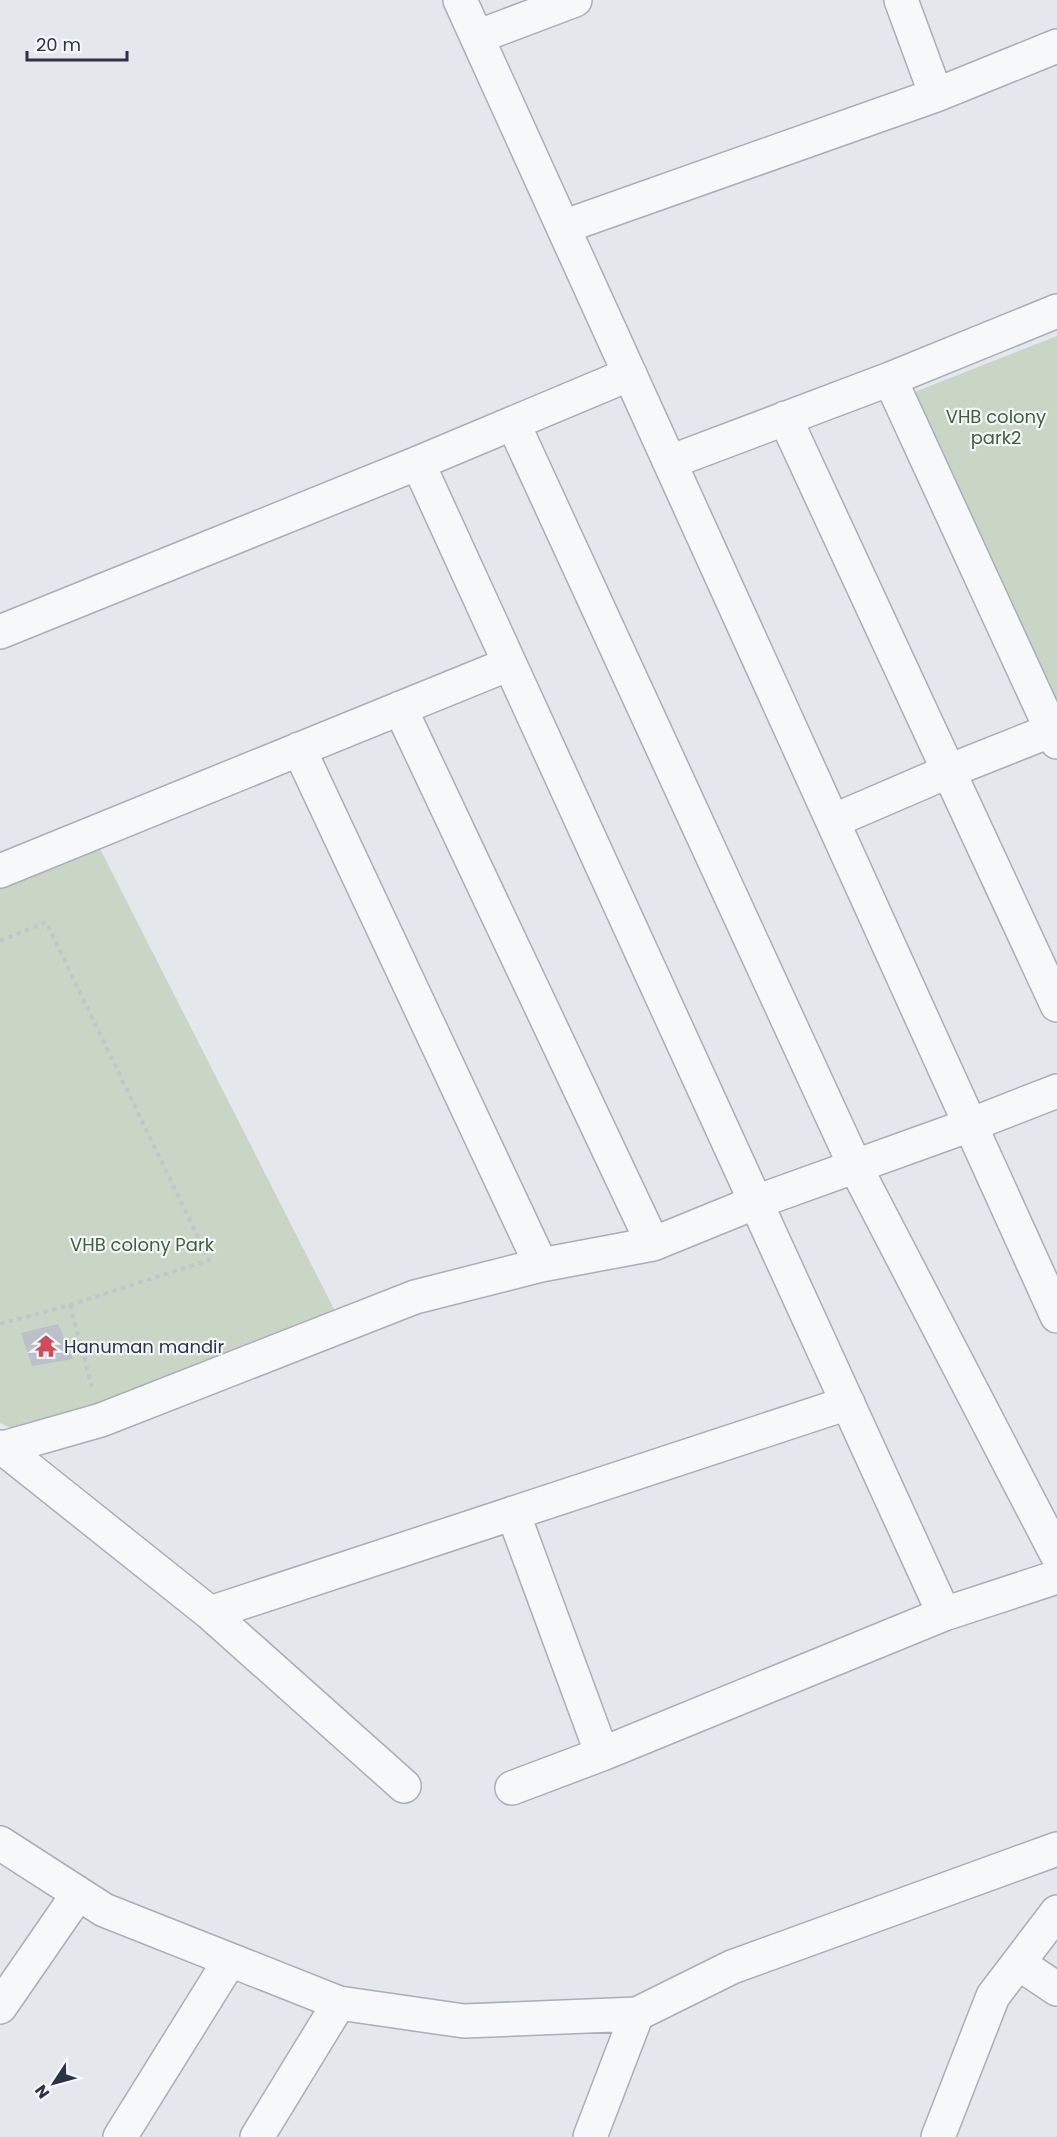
<svg xmlns="http://www.w3.org/2000/svg" width="1057" height="2137" font-family="Poppins,sans-serif">
  <style>
    .green { fill: #c9d6c5 }
    .building { fill: #bbc0ca }
    .lines { fill: none; stroke-linecap: round; stroke-linejoin: round }
    .minor-casing { stroke: #a9aeb7; stroke-width: 36 }
    .path { stroke: #c2c5cb; stroke-width: 4; stroke-dasharray: 4.5 4.5; stroke-linecap: butt }
    .minor { stroke: #f7f8fa; stroke-width: 33 }
    .labels { text-anchor: middle; dominant-baseline: central; stroke-width: 4.5; stroke-linejoin: round; paint-order: stroke }
    .park-label { font-size: 18px; fill: #3f6138; stroke: #f4f6f9 }
    .poi-label { font-size: 18px; fill: #2b3445; stroke: #f4f6f9; text-anchor: start }
  </style>
  <rect width="100%" height="100%" fill="#e4e7ec"/>
  <path class="green" d="M1057 336V714L912 393Z
    M94 837 335 1311 35 1439 0 1423V876Z"/>
  <path class="building" d="M58 1324 73 1359 32 1366 21 1333Z"/>
  <g class="lines">
    <g class="minor-casing">
      <path id="minor" d="M460 0 1057 1316
        M901 0 936 95
        M477 37 575 0
        M563 227 936 95 1057 46
        M890 379 1057 742
        M785 418 1057 1005
        M513 423 855 1166 1057 1555
        M670 462 890 379 1057 311
        M418 463 944 1614
        M0 632 418 463 630 374
        M400 708 653 1244
        M299 749 541 1265
        M833 821 949 771 1052 730
        M0 871 509 664
        M0 1447 3 1448 101 1420 415 1297 541 1265 653 1244 756 1202 970 1125 1057 1091
        M3 1448 210 1613 404 1786
        M513 1513 602 1754 944 1614 1057 1577
        M210 1613 848 1403
        M512 1788 602 1754
        M0 1843 104 1910 339 2003 464 2021 637 2014 732 1967 1057 1849
        M1018 1963 1057 1989
        M0 2007 78 1894
        M120 2137 230 1960
        M257 2137 339 2003
        M590 2137 637 2014
        M938 2137 993 1996 1057 1912"/>
    </g>
    <path class="path" d="M0 941 46 922 209 1260 70 1305 0 1324
      M70 1305 92 1387"/>
    <use href="#minor" class="minor"/>
  </g>
  <defs>
    <g id="temple-bare" transform="scale(1.8)"><path d="M0-6L5-2H3V0L6.5 2.5H4V6H1.5V3h-3V6H-4V2.5H-6.5L-3 0V-2H-5Z" fill="#d1495b" stroke="#f4f6f9" stroke-width="2.5" paint-order="stroke"/></g>
  </defs>
  <g fill-rule="evenodd">
    <use href="#temple-bare" x="46" y="1346"/>
  </g>
  <g class="labels">
    <g class="park-label">
      <text x="996" y="416">VHB colony<tspan x="996" dy="21">park2</tspan></text>
      <text x="142" y="1244">VHB colony Park</text>
    </g>
    <g class="poi-label">
      <text x="64" y="1346">Hanuman mandir</text>
    </g>
  </g>
  <g transform="translate(54 2083) rotate(234)" stroke="#f4f6f9" stroke-width="4.5" paint-order="stroke">
  <path d="M0-4.5L10 22L0 15L-10 22Z" fill="#2b3445"/>
  <text y="-9" font-size="16" font-weight="bold" text-anchor="middle" fill="#2b3445">N</text>
  </g>
  <path d="M27 51v9h100v-9" fill="none" stroke="#2b3445" stroke-width="3"/>
  <text x="36" y="51" font-size="18" fill="#2b3445" stroke="#f4f6f9" stroke-width="4.5" paint-order="stroke">20 m</text>
</svg>
